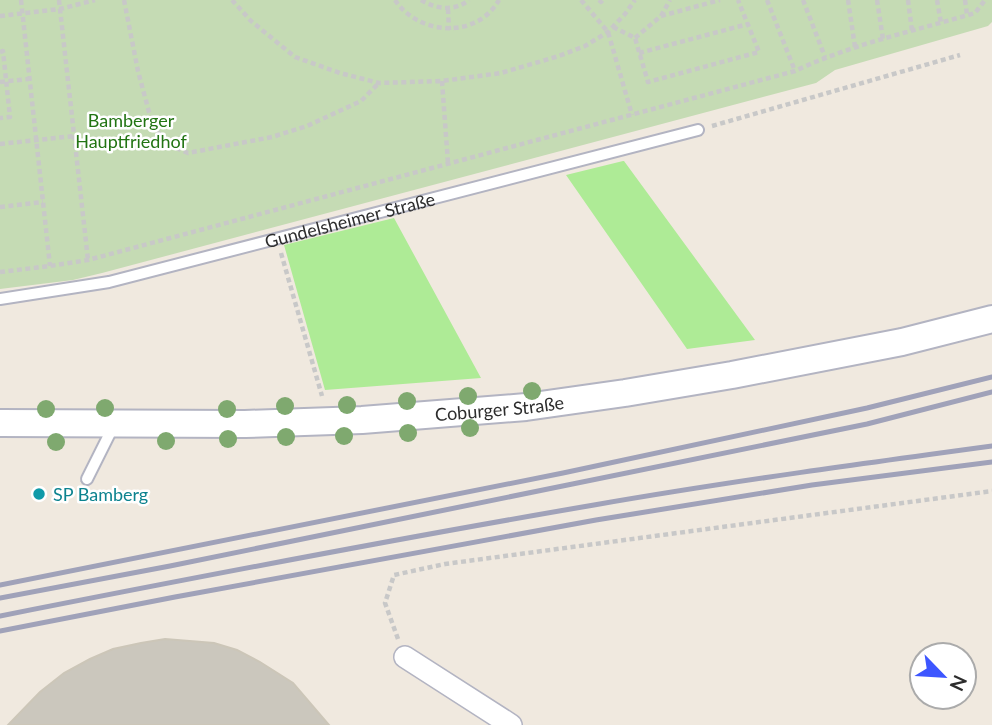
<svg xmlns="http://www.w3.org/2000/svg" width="992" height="725" font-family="Lato,sans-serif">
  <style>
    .green { fill: #aeeb96 }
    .cemetery { fill: #c5dbb4 }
    .building { fill: #cbc7bd; stroke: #ccc6b8; stroke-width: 2 }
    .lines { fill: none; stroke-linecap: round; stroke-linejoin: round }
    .service-casing { stroke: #b3b4c2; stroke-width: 14 }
    .minor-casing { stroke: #b3b4c2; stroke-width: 24 }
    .tertiary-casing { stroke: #b3b4c2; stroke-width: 30 }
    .path { stroke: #c8c8c8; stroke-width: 4.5; stroke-dasharray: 5 3.5; stroke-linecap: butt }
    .service { stroke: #fff; stroke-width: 10 }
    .minor { stroke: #fff; stroke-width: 21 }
    .tertiary { stroke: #fff; stroke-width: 26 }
    .rail { stroke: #a0a2b9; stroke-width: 5 }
    .tree { fill: #7fa96f }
    .culture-dot { fill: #0f9aa8; stroke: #fff; stroke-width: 2.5 }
    .labels { text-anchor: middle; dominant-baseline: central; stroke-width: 5; stroke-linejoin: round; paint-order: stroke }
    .park-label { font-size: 18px; fill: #227413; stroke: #fff }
    .street-label { font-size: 18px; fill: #2d2d2d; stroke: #fff }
    .culture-label { font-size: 18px; fill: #0d838f; stroke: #fff; text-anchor: start }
  </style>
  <rect width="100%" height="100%" fill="#f0e9df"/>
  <path class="green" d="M623 161H624L755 340 687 349 566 175Z
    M394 218 481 378 325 390 284 245Z"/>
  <path class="cemetery" d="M0 0H992V22L988 26 835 70 816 83 102 273 73 280 0 289Z"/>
  <path class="building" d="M165 639 214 643 237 650 260 662 293 683 329 725H8L40 692 64 673 90 659 113 649 141 643Z"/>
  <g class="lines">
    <g class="service-casing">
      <g id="service">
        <path id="s1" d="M0 299 109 282 698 130"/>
        <path d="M87 479 114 425"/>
      </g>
    </g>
    <g class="minor-casing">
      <path id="minor" d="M405 657 511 725"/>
    </g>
    <g class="tertiary-casing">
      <g id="tertiary">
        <path id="s2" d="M0 423 245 424 362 420 526 407 625 393 732 375 902 342 992 319"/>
      </g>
    </g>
    <path class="path" d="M21 0 50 266
      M59 0 88 260
      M124 0 138 71 149 112 158 132 167 144 188 153 272 137 307 126 361 101 378 84
      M232 0 251 21 295 57 340 73 379 83 442 81 501 73 559 56 585 46 608 32 625 14 635 0
      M395 0C419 36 477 39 499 0
      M421 0C436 9 454 12 469 0
      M581 0 608 32 632 115
      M599 0 601 2 603 0
      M767 0 795 71
      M803 0 825 57
      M848 0 855 47
      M877 0 883 39
      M908 0 912 31
      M937 0 941 23
      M965 0 967 15
      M448 9 449 30
      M0 16 60 9 95 0
      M661 16 720 0
      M613 27 635 38 648 82 759 52 738 0
      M635 38 661 16 670 0
      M0 52 3 51 10 117 0 118
      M639 53 748 24
      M442 81 448 163
      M0 82 29 79
      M712 126 960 55
      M0 144 74 136
      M0 207 43 202
      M281 253 322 396
      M0 272 50 266 88 260 795 71C852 44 914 31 975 13L985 0
      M398 639 385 603 394 575 445 564 992 491"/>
    <use href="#service" class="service"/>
    <use href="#minor" class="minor"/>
    <use href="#tertiary" class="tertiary"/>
    <path class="rail" d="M0 585 563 473 867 408 992 377
      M0 598 170 566 867 424 992 392
      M0 616C197 577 395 539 594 505 726 482 859 464 992 446
      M0 631 175 597 596 520 812 485 992 462"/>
  </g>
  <g class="tree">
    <circle cx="532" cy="391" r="9"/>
    <circle cx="468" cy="396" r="9"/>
    <circle cx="407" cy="401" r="9"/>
    <circle cx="347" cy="405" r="9"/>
    <circle cx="285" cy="406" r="9"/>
    <circle cx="105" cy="408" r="9"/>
    <circle cx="46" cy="409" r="9"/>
    <circle cx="227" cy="409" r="9"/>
    <circle cx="470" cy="428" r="9"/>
    <circle cx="408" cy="433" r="9"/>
    <circle cx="344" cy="436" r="9"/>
    <circle cx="286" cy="437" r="9"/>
    <circle cx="228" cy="439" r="9"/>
    <circle cx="166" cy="441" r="9"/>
    <circle cx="56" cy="442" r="9"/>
  </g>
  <circle class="culture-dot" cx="39" cy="494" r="7"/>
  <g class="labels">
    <g class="park-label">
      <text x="131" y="120">Bamberger<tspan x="131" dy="21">Hauptfriedhof</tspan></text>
    </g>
    <g class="street-label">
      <text stroke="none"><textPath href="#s1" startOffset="359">Gundelsheimer Straße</textPath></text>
      <text stroke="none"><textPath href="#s2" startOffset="500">Coburger Straße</textPath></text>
    </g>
    <g class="culture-label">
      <text x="53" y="494">SP Bamberg</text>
    </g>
  </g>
  <g transform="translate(943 676) rotate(115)"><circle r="33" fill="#ffffff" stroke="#ababab" stroke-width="2"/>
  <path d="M0-5L12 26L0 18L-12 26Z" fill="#3d56ff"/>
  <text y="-10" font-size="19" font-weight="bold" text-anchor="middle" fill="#2d2d2d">N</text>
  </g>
</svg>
